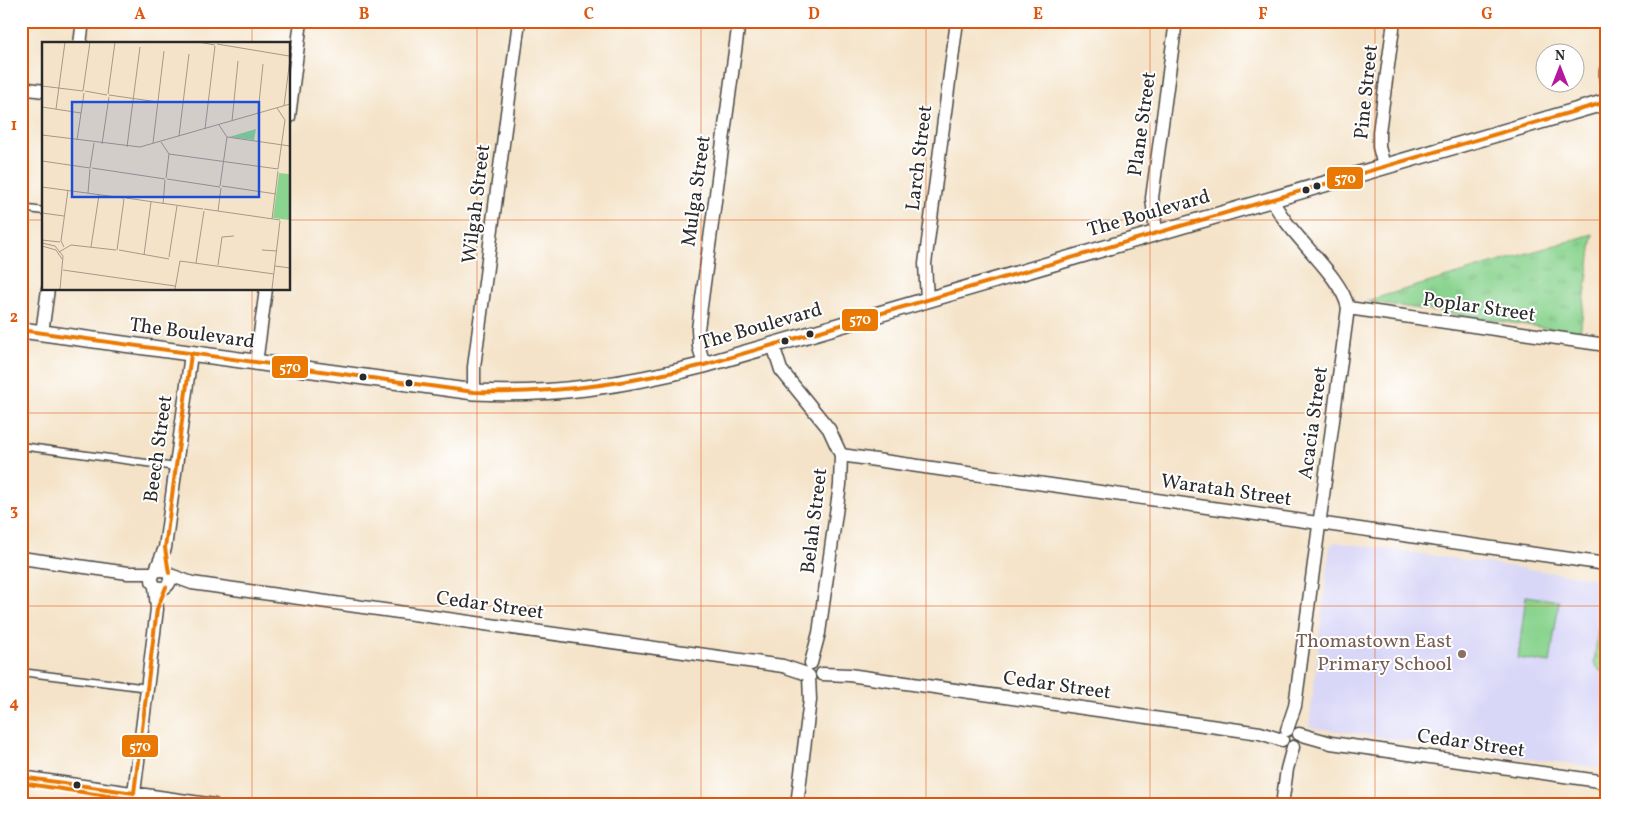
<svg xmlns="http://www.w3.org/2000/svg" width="1627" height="826" font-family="Vollkorn,serif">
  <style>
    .built { fill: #d9d7f7 }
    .grass { fill: url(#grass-tufts); stroke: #5b805e }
    .pitch { fill: #8bd490; stroke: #5b805e }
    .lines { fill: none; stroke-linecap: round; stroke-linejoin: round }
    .service-casing { stroke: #494743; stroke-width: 9 }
    .minor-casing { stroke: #494743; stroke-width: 15 }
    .tertiary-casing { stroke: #494743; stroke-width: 18 }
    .service { stroke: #fff; stroke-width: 6 }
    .minor { stroke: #fff; stroke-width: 12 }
    .tertiary { stroke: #fff; stroke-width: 15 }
    .bus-1-casing { stroke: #fff; stroke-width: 8 }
    .bus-2-casing { stroke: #fff; stroke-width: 8 }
    .bus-1 { stroke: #ea7904; stroke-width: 4 }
    .bus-2 { stroke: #ea7904; stroke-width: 4 }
    .grid { fill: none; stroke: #df570e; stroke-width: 1; stroke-opacity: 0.55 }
    .bus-dot { fill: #2b2b2b; stroke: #fff; stroke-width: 2 }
    .education-dot { fill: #8d6e63; stroke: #fff; stroke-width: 2 }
    .labels { text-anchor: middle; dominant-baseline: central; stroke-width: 4; stroke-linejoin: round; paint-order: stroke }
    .street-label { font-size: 20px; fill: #2b2b2b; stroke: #fff }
    .education-label { font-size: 20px; fill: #785e54; stroke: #fff; text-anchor: end }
    .inset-road { fill: none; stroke: #a49989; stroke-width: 1 }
    .view { fill: #1d4ed8; fill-opacity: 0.15; stroke: #1d4ed8; stroke-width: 2.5 }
    .inset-edge { fill: none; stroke: #2b2b2b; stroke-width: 2.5 }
    .line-badge { stroke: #fff; stroke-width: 2 }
    .badge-label { font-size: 14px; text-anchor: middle; font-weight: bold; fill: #fff }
    .neatline { fill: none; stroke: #df570e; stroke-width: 2 }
    .grid-label { font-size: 16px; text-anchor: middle; font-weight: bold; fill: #df570e }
  </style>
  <defs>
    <pattern id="grass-tufts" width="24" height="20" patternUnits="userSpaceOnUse" patternTransform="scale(1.25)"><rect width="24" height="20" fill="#8bd490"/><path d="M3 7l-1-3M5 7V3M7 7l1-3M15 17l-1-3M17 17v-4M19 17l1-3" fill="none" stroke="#78b67c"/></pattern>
  </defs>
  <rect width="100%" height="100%" fill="#fff"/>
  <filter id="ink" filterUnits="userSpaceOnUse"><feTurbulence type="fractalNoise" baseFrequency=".02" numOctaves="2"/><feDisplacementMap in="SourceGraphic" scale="10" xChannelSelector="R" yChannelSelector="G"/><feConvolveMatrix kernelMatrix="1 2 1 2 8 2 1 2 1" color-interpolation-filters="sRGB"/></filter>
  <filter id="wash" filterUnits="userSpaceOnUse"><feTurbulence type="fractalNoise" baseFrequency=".0096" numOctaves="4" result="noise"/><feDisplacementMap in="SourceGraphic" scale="20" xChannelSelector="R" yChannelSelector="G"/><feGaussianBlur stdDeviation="1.12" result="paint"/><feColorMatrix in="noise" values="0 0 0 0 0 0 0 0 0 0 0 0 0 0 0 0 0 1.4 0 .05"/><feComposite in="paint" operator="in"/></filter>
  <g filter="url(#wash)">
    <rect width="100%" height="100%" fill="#f4e3c8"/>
    <path class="built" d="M1336 542 1606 580V769L1309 727 1330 546Z"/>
    <path class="grass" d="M1593 234 1580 333 1366 301Z
      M1606 593V672L1600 671 1594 663 1602 596Z"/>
    <path class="pitch" d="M1526 596 1559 601 1550 663 1518 658Z"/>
  </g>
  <g filter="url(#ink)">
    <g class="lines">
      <g class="service-casing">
        <path id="service" d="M21 208 44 211
          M21 446 176 467
          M21 672 148 688"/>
      </g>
      <g class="minor-casing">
        <path id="minor" d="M80 44 83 21
          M1606 70V82
          M21 88 44 91
          M289 117 301 21
          M1384 166 1379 147V132L1394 21
          M1272 199C1288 235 1342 275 1348 308L1295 706 1287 730
          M1156 232 1152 198 1176 21
          M927 299 925 264 957 21
          M1348 308 1606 345
          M42 333 48 289
          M773 345 781 370 829 429 841 455 840 485 819 633 811 663
          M256 363 266 289
          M704 365 699 347 698 329 739 21
          M474 392V367L519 21
          M841 455 1606 564
          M21 558 128 573H154
          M152 579a9 9 0 1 1 18 0a9 9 0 1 1-18 0Z
          M155 572 165 548 191 354
          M170 575 192 583 213 586 783 666 807 674
          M822 674 849 675 1260 733 1282 740
          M1299 734 1331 743 1606 782
          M21 777 214 805
          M134 793 157 609 155 586
          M797 805 810 700 809 676
          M1282 805 1287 769 1293 747"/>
      </g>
      <g class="tertiary-casing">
        <path id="tertiary" d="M21 330 474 392C553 396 627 385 704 365L1606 102"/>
      </g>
      <use href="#service" class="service"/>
      <use href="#minor" class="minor"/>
      <use href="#tertiary" class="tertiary"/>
      <g class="bus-1-casing">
        <path id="bus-1" d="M21 330 474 392C553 394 628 384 704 365L1606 102
          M169 573 165 548 191 354
          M21 777 134 793 157 609 166 587"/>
      </g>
      <g class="bus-2-casing">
        <path id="bus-2" d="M21 783 169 805"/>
      </g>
      <use href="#bus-1" class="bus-1"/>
      <use href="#bus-2" class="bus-2"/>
    </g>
  </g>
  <path class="grid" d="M252 21V44M477 21V805M701 21V805M926 21V805M1150 21V805M1375 21V805M21 220H44M289 220H1606M252 289V805M21 413H1606M21 606H1606"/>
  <g class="bus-dot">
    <circle cx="1317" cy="186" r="4.5"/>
    <circle cx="1306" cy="190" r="4.5"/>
    <circle cx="810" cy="334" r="4.5"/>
    <circle cx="785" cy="341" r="4.5"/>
    <circle cx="363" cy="377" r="4.5"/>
    <circle cx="409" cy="383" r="4.5"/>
    <circle cx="77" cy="785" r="4.5"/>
  </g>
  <circle class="education-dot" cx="1462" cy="654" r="5"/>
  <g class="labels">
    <g class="street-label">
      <text transform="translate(1367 92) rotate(-84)">Pine Street</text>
      <text transform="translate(1143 124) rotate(-82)">Plane Street</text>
      <text transform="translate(920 158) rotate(-83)">Larch Street</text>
      <text transform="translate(697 191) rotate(-82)">Mulga Street</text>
      <text transform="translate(477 204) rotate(-83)">Wilgah Street</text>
      <text transform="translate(1149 214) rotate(-16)">The Boulevard</text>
      <text transform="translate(1479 308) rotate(8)">Poplar Street</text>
      <text transform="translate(761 327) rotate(-16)">The Boulevard</text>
      <text transform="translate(192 334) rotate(8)">The Boulevard</text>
      <text transform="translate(1314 423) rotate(-82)">Acacia Street</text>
      <text transform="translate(159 449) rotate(-82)">Beech Street</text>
      <text transform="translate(1226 491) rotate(8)">Waratah Street</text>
      <text transform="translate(815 521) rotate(-83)">Belah Street</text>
      <text transform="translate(490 606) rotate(8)">Cedar Street</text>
      <text transform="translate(1057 686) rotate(8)">Cedar Street</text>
      <text transform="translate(1471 744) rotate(8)">Cedar Street</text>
    </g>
    <g class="education-label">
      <text x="1452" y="642">Thomastown East<tspan x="1452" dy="23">Primary School</tspan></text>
    </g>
  </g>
  <g transform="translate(42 42)">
    <rect width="248" height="248" fill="#f4e3c8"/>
    <path d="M214 87 212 98 187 95ZM237 131 247 132V178L231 176Z" fill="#8bd490"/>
    <path class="inset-road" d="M156 0 173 3M175 2 247 14M0 44 41 49M41 49 48 0M43 49 65 53M66 52 73 0M67 53 116 60M242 64 248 17M0 65 39 71M235 66 243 78 236 127M14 67 23 0M216 71 221 22M190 79 196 19M177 83 185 95 178 144M163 87 173 4M0 93 98 105 248 62M137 94 147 12M185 95 248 104M35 98 42 51M119 100 127 112 124 136M111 101 122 9M60 102 67 55M85 105 98 5M127 112 236 127M0 119 48 126M48 126 52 101M50 126 123 137M125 137 178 145M180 144 234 152M0 145 82 156M46 151 48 127M84 156 161 167M121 162 123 138M162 167 238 178M176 169 179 146M0 171 22 174M230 177 236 129M0 198 18 200M0 201 13 204 21 214 18 247M0 204 14 208 20 217M22 205 19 199 26 148M49 205 57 153M75 208 82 157M77 208 127 217M220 208 235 209M17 210 29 203 74 208M102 213 109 160M127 215 135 164M154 221 162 169M176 223 180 195 192 194M233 224 248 226M21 228 133 244M133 247 138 219 232 232M230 247 238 179"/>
    <path class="view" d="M30 60H217V155H30Z"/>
    <rect width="248" height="248" class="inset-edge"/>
  </g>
  <g class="line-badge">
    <rect x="1326" y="166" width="38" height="24" rx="5" fill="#ea7904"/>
    <rect x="841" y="308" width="38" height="24" rx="5" fill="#ea7904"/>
    <rect x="271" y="355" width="38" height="24" rx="5" fill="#ea7904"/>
    <rect x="121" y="734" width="38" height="24" rx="5" fill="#ea7904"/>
  </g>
  <g class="badge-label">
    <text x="1345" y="183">570</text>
    <text x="860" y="324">570</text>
    <text x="290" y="372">570</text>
    <text x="140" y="751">570</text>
  </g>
  <rect width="1627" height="826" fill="none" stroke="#fff" stroke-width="55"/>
  <g transform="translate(1560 68)"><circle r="24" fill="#ffffff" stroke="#aaaaaa"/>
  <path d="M0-4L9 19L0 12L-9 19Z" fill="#b5179e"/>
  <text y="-8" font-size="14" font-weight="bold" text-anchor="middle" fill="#2b2b2b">N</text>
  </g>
  <rect x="28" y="28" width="1572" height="770" class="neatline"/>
  <g class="grid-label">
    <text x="140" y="19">A</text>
    <text x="364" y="19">B</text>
    <text x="589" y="19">C</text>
    <text x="814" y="19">D</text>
    <text x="1038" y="19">E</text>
    <text x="1263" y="19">F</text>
    <text x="1487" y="19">G</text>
    <text x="14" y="130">1</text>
    <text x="14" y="322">2</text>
    <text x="14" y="515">3</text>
    <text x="14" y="708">4</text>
  </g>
</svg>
